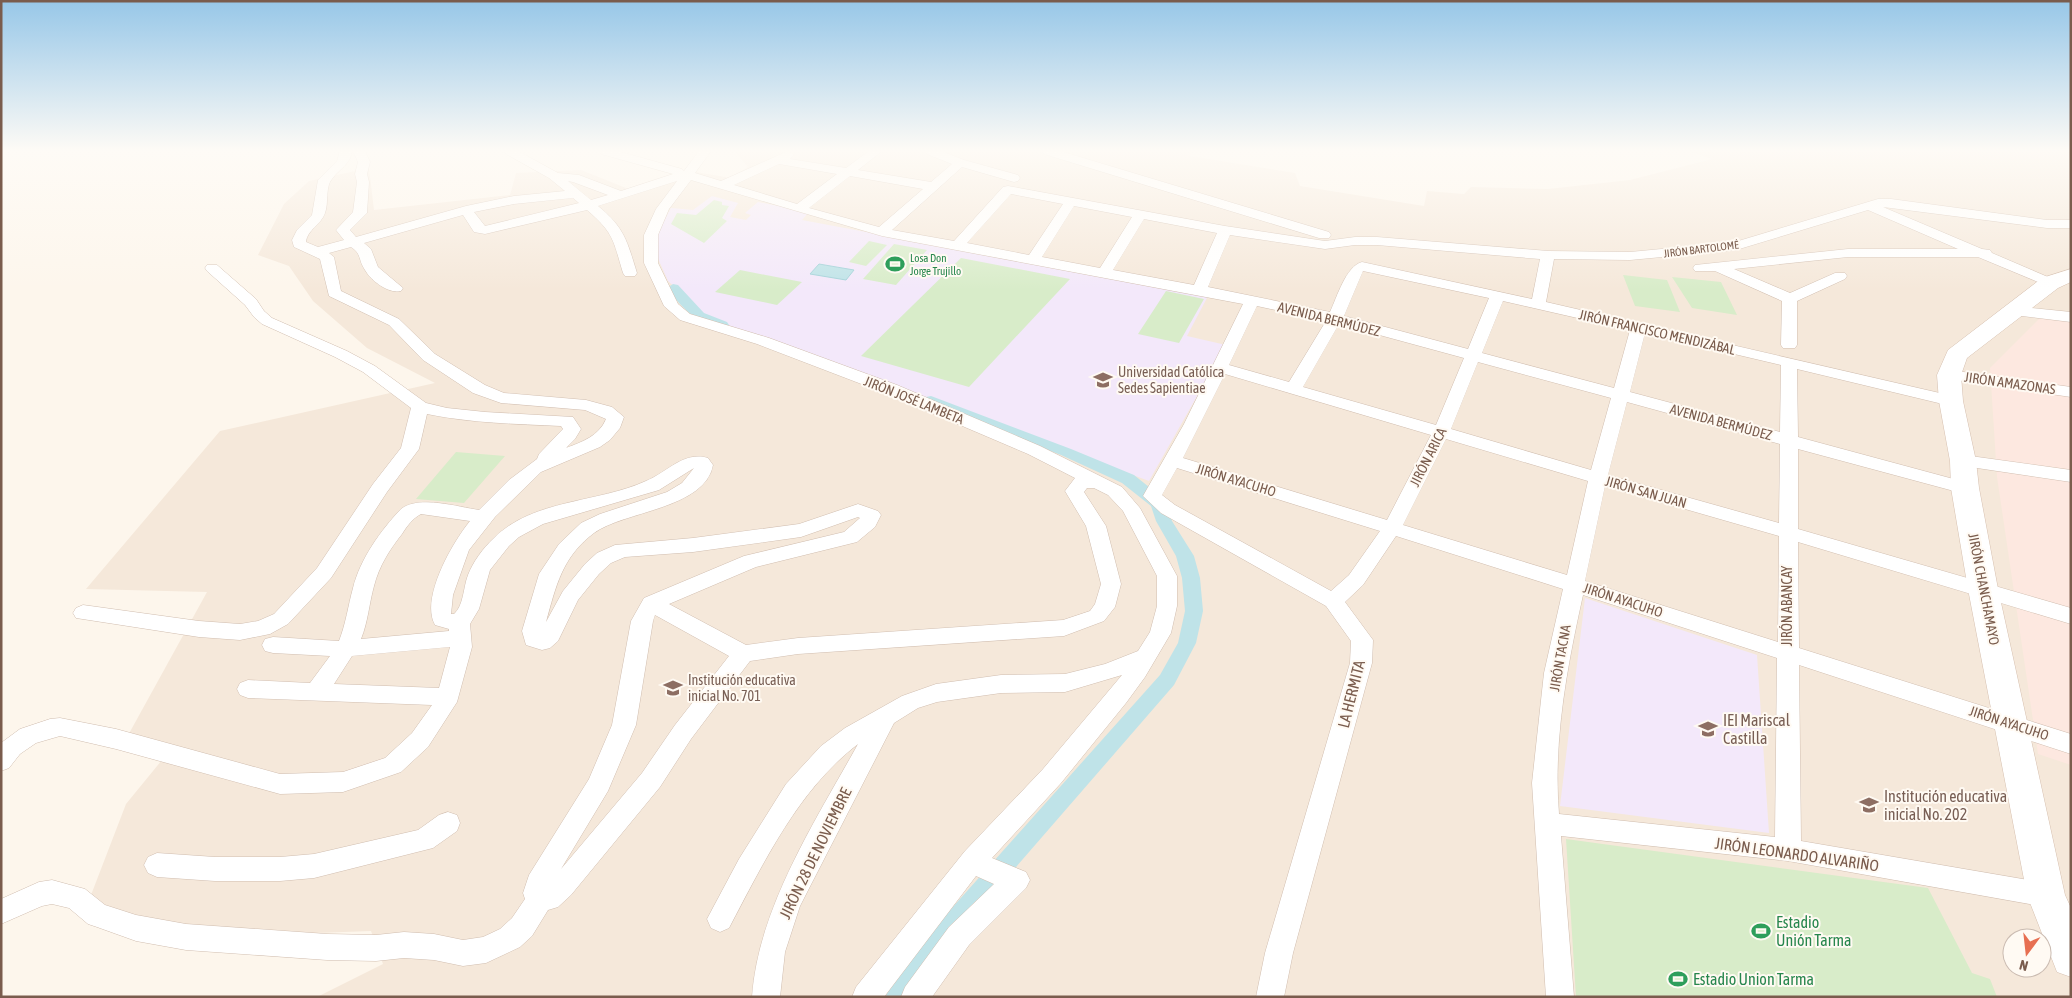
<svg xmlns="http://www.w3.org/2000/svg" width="2072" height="998" font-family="'Asap Condensed',sans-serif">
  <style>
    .residential { fill: #f5e8da; fill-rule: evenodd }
    .commercial { fill: #fde8e0 }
    .education { fill: #f3e8fa }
    .green { fill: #d8ecc9 }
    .water { fill: #bfe3e8; stroke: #a5d3da }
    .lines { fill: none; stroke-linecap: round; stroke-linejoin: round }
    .canal { fill: #bfe3e8; fill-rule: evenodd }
    .street-casing { stroke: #d1beb0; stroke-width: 1 }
    .secondary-casing { stroke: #d6c0b0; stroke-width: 1 }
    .street { fill: #fff; fill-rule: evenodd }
    .secondary { fill: #fff; fill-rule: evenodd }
    .labels { text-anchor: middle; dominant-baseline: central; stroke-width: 4; stroke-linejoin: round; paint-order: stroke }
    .far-street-label { font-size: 11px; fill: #7a5c4d; stroke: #fffaf3 }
    .far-leisure-label { font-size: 11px; fill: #27864d; stroke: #fffaf3; text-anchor: start }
    .street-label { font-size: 14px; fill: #7a5c4d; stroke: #fffaf3 }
    .education-label { font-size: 14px; fill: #785e54; stroke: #fffaf3; text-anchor: start }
    .near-street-label { font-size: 16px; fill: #7a5c4d; stroke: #fffaf3 }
    .near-education-label { font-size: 16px; fill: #785e54; stroke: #fffaf3; text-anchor: start }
    .near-leisure-label { font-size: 16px; fill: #27864d; stroke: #fffaf3; text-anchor: start }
  </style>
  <rect width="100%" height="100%" fill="#fdf6ec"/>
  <path class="residential" d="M734 151H1191L1190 156 1295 173 1300 186 1424 206 1427 191 1464 194 1471 187 1548 189 1630 180 1712 159 1692 152 1683 151H2071V997H317L383 964 371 931 208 937 86 908 126 804 171 749 126 739 207 592 86 589 220 431 435 383 367 348 313 301 289 266 258 255 284 204 309 181 369 168 374 210 510 195 516 173 581 170 631 190 690 171 731 178 748 167ZM2012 938H2042V968H2012Z"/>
  <path class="commercial" d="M2045 313 2071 316V765L2038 754 1997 477 1990 368Z"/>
  <path class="education" d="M712 196 738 203 730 217 746 220 751 215 745 213 758 202 809 212 802 220 1208 296 1187 336 1226 345 1149 481 837 364 710 319 668 281 656 254 658 232 671 208 693 210Z
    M1585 598 1757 655 1769 833 1560 806Z"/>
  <path class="green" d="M714 200 722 202V205L729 206 722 218 727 221 704 243 671 224 677 213 696 215Z
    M869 241 887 245 866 266 849 262Z
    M894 244 927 250 896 285 863 279Z
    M961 258 1070 279 969 387 861 356Z
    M740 270 802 282 777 305 715 292Z
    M1623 275 1667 280 1680 312 1635 306Z
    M1672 277 1721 282 1737 315 1692 308Z
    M1166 291 1204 299 1179 343 1138 334Z
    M456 452 505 456 464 503 416 499Z
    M1566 839 1928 888 1972 973 1990 979 1997 997H1576Z"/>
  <path class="water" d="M819 264 854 270 846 280 810 274Z"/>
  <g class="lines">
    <path class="canal" d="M673 284 678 285 704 313 727 322 729 325 727 328C705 333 678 304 667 288Z
      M931 396 1071 449 1134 475 1164 499 1172 521 1194 556 1200 578 1203 611 1196 643 1174 685 925 972 911 997H885L909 956 1160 675 1178 643 1185 611 1182 578 1176 556 1156 521 1151 506 1122 483 1061 455 926 403 924 400 926 397Z"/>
    <g class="street-casing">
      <path id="street" d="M340 151H352C351 164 339 169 332 179 325 187 329 203 325 213 321 225 307 230 306 242L318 247 344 240 336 230 353 212 357 182 355 174 358 162 353 151H365L370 162 367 174 369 182 367 213 350 230 356 237 466 206 514 196 565 191 549 178 506 154 504 151H518L558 173 579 175 621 191 673 174 601 154 599 151H617L682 169 684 171 699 151H711L695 173 721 181 788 151 794 155 790 159 846 168 869 151H882L858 170 931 182 952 164 927 154 925 151H941L964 160 1018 175 1020 178 1018 181 1014 182 962 167 892 230 954 241 1003 187 1008 186 1225 226 1325 241 1355 237H1377L1548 251 1630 252 1735 242 1878 199H1891L2047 220H2071V228H2047L1883 207 1982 249 1990 250 1992 253 2055 280 2057 283 2055 286 2050 287 1978 257H1848L1734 269 1790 293 1835 273H1845L1847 276 1845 279 1797 301V345L1795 348H1783L1781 345 1782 301 1715 271H1695L1693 268 1695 265 1848 249H1958L1868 210 1736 250 1630 260 1554 259 1546 302 1957 397 1959 401 1957 405 1951 406 1797 369 1798 437 1972 484 1974 488 1972 492 1965 494 1798 449V529L2071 608V624L1798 542 1799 648 2071 734V754L1799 665 1801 841 2046 883 2055 886 2059 895 2055 904 2046 907 1788 861 1561 836 1574 997H1546L1532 783 1544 673 1563 589 1396 536 1363 585 1345 602 1373 640 1372 663 1293 953 1284 997H1256L1265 953 1350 663 1351 641 1326 606 1161 513 1143 496 1184 424 1243 304 882 236 691 180 669 209 658 235V263L678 304 690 314 769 338 897 385 1040 446 1122 487 1140 508 1177 576V606L1171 633 1145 677 1126 703 1061 783 992 858 1026 872 1030 880 1026 888 969 945 932 997H901L905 987 949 927 994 884 976 876 884 997H852L856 987 965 851 1043 769 1122 675 1065 692 1001 693 937 702 918 708 894 723 800 906 785 952 780 997H752C758 908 816 820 858 744 798 790 764 862 729 928L720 932 711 928 707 919 739 859 786 784 821 746 845 728 902 696 936 684 1001 675 1065 674 1105 664 1138 651 1150 632 1157 606V576L1123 511 1108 495 1094 488H1087L1084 492 1106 526 1121 584 1115 607 1104 621 1064 636 798 654 750 661 691 739 660 787 571 895 558 907 548 910 532 936 520 947 486 963 463 966 434 960 404 958 376 961 327 960 186 950 136 941 97 927 88 924 69 908 52 904 42 906 1 924V899L39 882 52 880 85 889 105 905 136 915 186 924 327 934 376 935 404 932 434 934 463 940 483 937 500 929 512 918 525 899 523 893 529 875 589 779 612 725 631 621 644 598 744 556 844 532 860 518 858 517 801 537 693 552 625 557 611 563 599 574 578 600 558 641 550 648 542 650 526 645 522 631 539 574 559 544 581 523 600 514 667 492 682 483 694 468 659 490 543 524 519 537 509 546 490 570 479 609 470 624 472 647 457 702 428 747 401 772 343 792 280 794 116 749 60 736 36 743 20 754 9 768 1 771V743L20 729 50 719 60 718 116 729 280 774 343 772 385 758 412 733 432 705 248 698 240 695 237 689 240 683 248 680 310 683 330 656 273 653 265 651 262 645 265 639 273 637 339 641C346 623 348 606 353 588 360 559 381 530 401 509 419 495 458 507 479 510L509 480 537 459 539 454 563 429 561 426C516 424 471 423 427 414L419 449 387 492 331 578 288 624 270 634 240 640 199 637 76 618 73 613 76 608 83 605 199 621 240 624 258 621 274 614 317 568 373 484 401 448 411 408 363 372 335 357 262 324 254 317 245 305 207 271 205 268 207 265H217L256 299 264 311 272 318 347 351 375 366 426 403 447 408 485 412 573 417 581 429 575 439 566 448C582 442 599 436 606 419L585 410 501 403 473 393 423 360 389 325 329 296 320 259 294 247 292 240 297 230 312 215 318 180 337 161ZM779 164 837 174 797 204 734 185ZM850 176 923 189 879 227 809 208ZM568 181 573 182 608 195 591 200ZM677 181 656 209 644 235V263L664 306 680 320 757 344 885 393 1028 454 1075 478 1065 491 1086 526 1101 584 1095 604 1090 611 1063 620 798 638 746 645 669 604 756 567 857 542 875 527 881 515 878 511 858 504 799 524 693 538 615 545 597 553 585 564 563 591 546 622C556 586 562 557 594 533 624 511 705 509 713 465L708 458C683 451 668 472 646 481 598 503 533 499 494 538 483 548 473 562 468 575 463 588 464 605 454 614H451L453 595 469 550 495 517 541 472 600 447 610 440 620 428 624 417 612 407 586 400 504 393 485 385 435 354 399 319 341 291 334 257 329 253 351 247C362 254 358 260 365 270 371 281 389 294 401 291L403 288 378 267 371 249 364 243 463 215 474 232 485 234 587 210C614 233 613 240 623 273L625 276H635L637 273C627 241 625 228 598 206ZM1011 194 1063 204 1029 255 967 243ZM573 198 579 203 485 226 474 212 514 204ZM1074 206 1132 217 1100 268 1042 257ZM1144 219 1217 233 1194 285 1113 270ZM1230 235 1325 249 1355 245H1377L1540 259 1532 299 1362 262C1346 266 1337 297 1330 312L1208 287ZM1363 271 1489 298 1468 349 1344 316ZM1503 301 1630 330 1614 388 1482 353ZM1257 306 1326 321 1289 382 1229 365ZM1339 324 1464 358 1436 425 1303 387ZM1645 333 1781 365 1780 432 1630 392ZM1478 362 1611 398 1591 470 1451 429ZM1225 374 1431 435 1387 520 1183 458ZM1627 402 1780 444 1779 523 1608 475ZM1446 439 1588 481 1567 575 1403 525ZM1177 468 1380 531 1349 575 1331 591 1175 505 1162 495ZM1605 486 1779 536 1778 642 1585 581ZM421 514 470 521C452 543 420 599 435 625L449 629V631L361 639C368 622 369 604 374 586 379 566 390 549 402 534 407 526 413 518 421 514ZM1583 595 1777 658 1775 837 1559 814C1553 741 1567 667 1583 595ZM655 615 729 656 675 725 642 773 561 869 608 791 636 725 653 621ZM450 647 439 688 334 684 352 656Z
        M1042 151H1060L1329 232 1331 235 1329 238H1319L1044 154Z
        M2011 306 2071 312V322L2006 314 2003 311 2006 308Z
        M1949 370 2071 387V397L1943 378 1941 375 1943 372Z
        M1963 455 2071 470V482L1957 465 1954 461 1957 457Z
        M448 812 457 815 460 823 457 831 433 848 314 878 280 881H215L157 877 148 873 144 865 148 857 157 853 215 857H280L314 854 418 830 439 815Z"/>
    </g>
    <g class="secondary-casing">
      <path id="secondary" d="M2071 269V282L2058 288 1967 358 1961 375 1963 401 1976 461 1979 488 1998 589 2065 895 2071 908V977L2057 972 2027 895 1968 589 1951 488 1950 461 1939 401 1937 375 1948 350 2042 278Z"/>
    </g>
    <use href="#street" class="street"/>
    <use href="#secondary" class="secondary"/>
  </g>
  <linearGradient id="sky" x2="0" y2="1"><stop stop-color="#97c7e8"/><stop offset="0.52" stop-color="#fefbf6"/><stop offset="1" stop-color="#fefbf6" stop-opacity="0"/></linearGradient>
  <rect width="2072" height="290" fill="url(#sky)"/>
  <defs>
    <g id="stadium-bare" transform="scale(1.5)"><path d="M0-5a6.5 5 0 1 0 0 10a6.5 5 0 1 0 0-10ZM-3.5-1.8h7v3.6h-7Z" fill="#2e9e5b" stroke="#fffaf3" stroke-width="2.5" paint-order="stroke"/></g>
    <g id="university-bare" transform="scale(1.5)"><path d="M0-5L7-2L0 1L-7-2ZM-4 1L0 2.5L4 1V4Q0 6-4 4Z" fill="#8d6e63" stroke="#fffaf3" stroke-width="2.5" paint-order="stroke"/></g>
    <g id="school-bare" transform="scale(1.5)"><path d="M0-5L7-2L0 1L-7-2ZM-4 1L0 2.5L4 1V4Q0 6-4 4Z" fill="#8d6e63" stroke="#fffaf3" stroke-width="2.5" paint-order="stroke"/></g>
  </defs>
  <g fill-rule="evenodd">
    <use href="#stadium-bare" x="895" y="264"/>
    <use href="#university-bare" x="1103" y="380"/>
    <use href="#school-bare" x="673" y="688"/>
    <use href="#school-bare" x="1708" y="729"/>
    <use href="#school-bare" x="1869" y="805"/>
    <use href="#stadium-bare" x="1761" y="931"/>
    <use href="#stadium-bare" x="1678" y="979"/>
  </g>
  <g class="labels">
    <g class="far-street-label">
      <text transform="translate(1701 249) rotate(-7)">JIRÓN BARTOLOMÉ</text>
    </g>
    <g class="far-leisure-label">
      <text x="910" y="258">Losa Don<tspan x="910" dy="13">Jorge Trujillo</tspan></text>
    </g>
    <g class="street-label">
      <text transform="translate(1329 319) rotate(14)">AVENIDA BERMÚDEZ</text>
      <text transform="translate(1657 332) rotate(13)">JIRÓN FRANCISCO MENDIZÁBAL</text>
      <text transform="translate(2010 383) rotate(8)">JIRÓN AMAZONAS</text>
      <text transform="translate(914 400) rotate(22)">JIRÓN JOSÉ LAMBETA</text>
      <text transform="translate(1721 422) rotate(15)">AVENIDA BERMÚDEZ</text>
      <text transform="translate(1428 457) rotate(-63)">JIRÓN ARICA</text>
      <text transform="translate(1236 480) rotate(17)">JIRÓN AYACUHO</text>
      <text transform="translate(1646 492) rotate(16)">JIRÓN SAN JUAN</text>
      <text transform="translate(1984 589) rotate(79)">JIRÓN CHANCHAMAYO</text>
      <text transform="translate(1623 600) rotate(18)">JIRÓN AYACUHO</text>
      <text transform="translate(1787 606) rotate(-90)">JIRÓN ABANCAY</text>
      <text transform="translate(1560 658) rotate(-80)">JIRÓN TACNA</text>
      <text transform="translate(2009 723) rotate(18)">JIRÓN AYACUHO</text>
    </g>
    <g class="education-label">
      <text x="1118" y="372">Universidad Católica<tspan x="1118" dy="16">Sedes Sapientiae</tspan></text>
      <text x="688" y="680">Institución educativa<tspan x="688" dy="16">inicial No. 701</tspan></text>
    </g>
    <g class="near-street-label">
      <text transform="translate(1351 694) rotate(-76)">LA HERMITA</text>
      <text transform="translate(815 853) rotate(-64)">JIRÓN 28 DE NOVIEMBRE</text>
      <text transform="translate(1797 854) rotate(8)">JIRÓN LEONARDO ALVARIÑO</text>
    </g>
    <g class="near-education-label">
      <text x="1723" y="720">IEI Mariscal<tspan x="1723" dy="18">Castilla</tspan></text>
      <text x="1884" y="796">Institución educativa<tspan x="1884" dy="18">inicial No. 202</tspan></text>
    </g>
    <g class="near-leisure-label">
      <text x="1776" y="922">Estadio<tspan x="1776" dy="18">Unión Tarma</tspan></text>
      <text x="1693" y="979">Estadio Union Tarma</text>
    </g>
  </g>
  <rect width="2072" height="998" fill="none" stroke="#7a5c4d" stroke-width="5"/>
  <g transform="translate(2027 953) rotate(195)"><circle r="24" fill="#fffaf3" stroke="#cabbb1"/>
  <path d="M0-4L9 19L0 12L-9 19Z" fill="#e76f51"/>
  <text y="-8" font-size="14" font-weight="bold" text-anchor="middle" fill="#7a5c4d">N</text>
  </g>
</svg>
